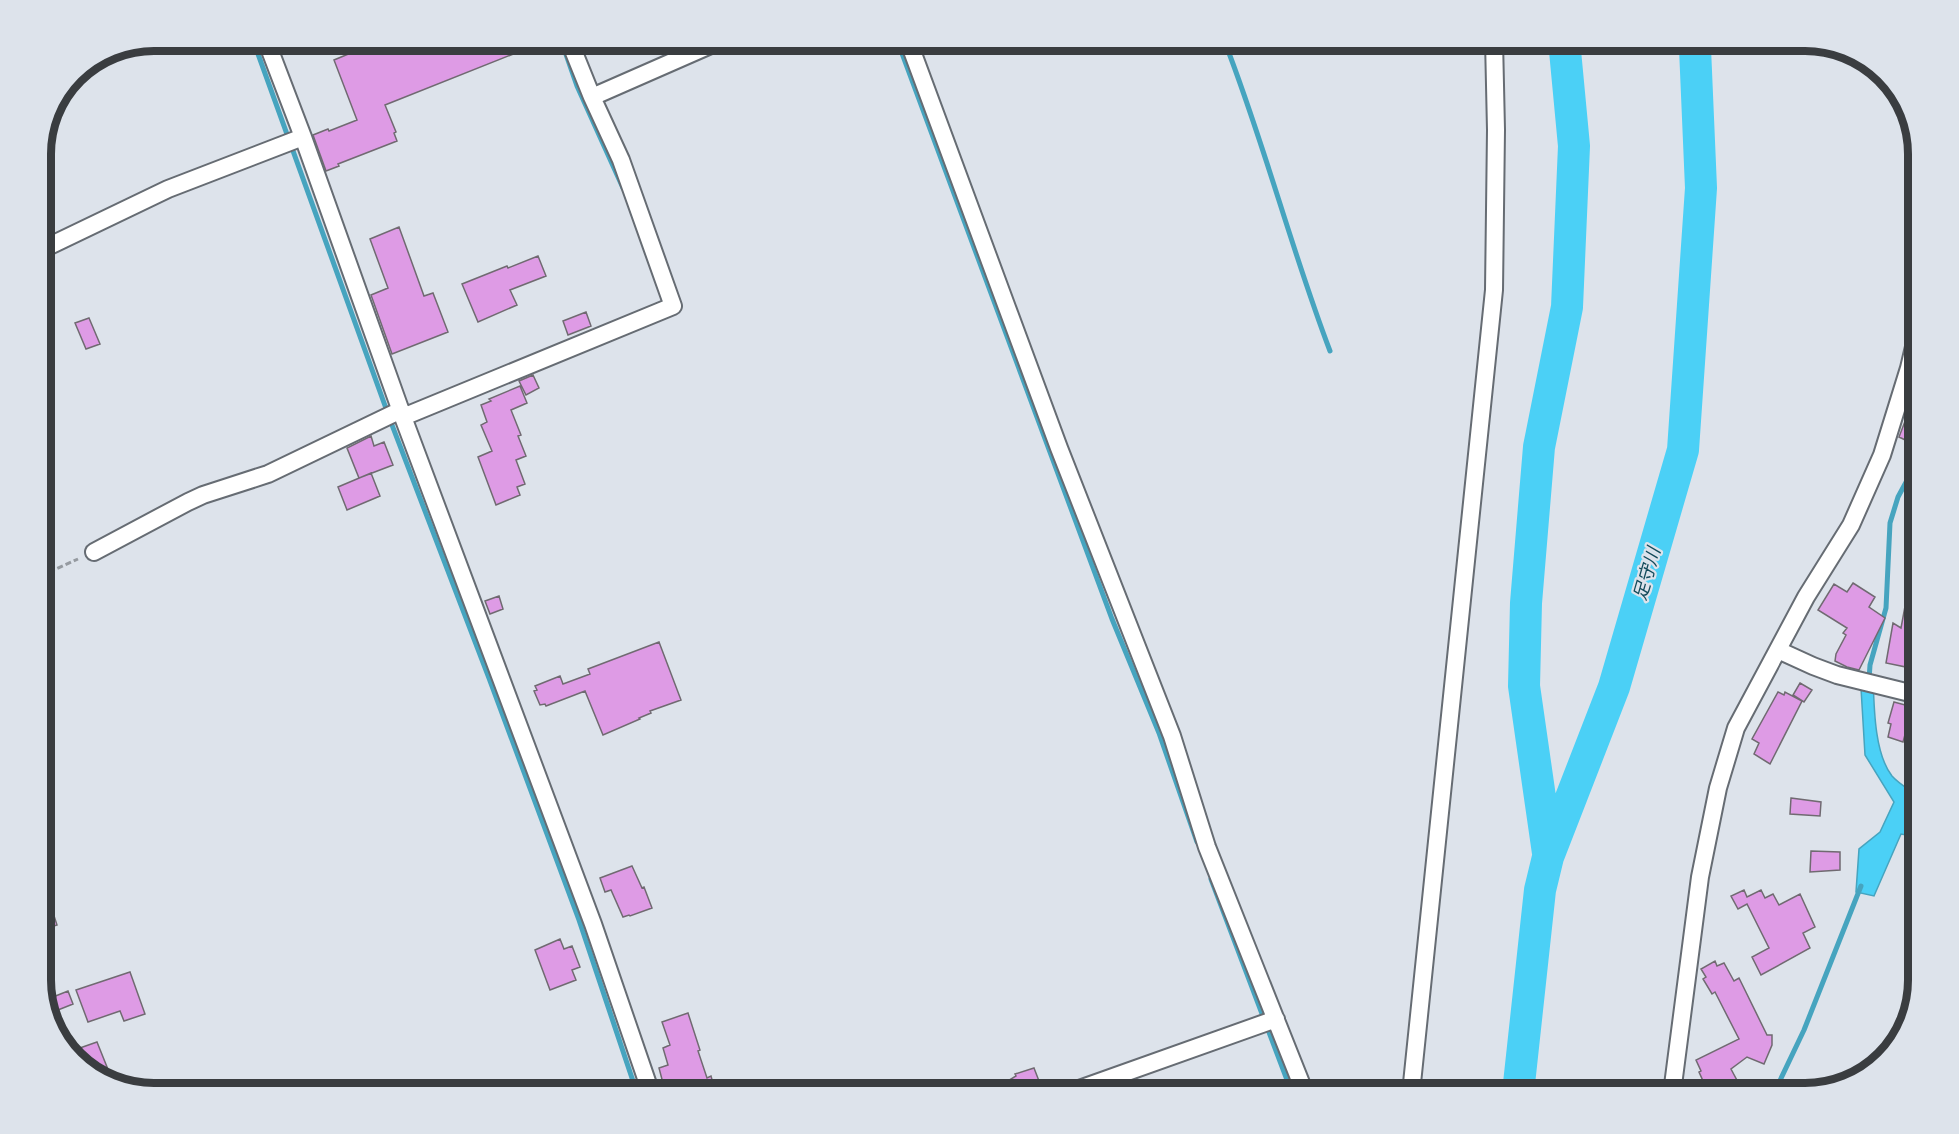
<svg xmlns="http://www.w3.org/2000/svg" width="1959" height="1134" font-family="'Varela Round','Noto Sans JP',sans-serif">
  <style>
    .water { fill: #4bd0f6; stroke: #46a4bf; stroke-width: 1.5 }
    .lines { fill: none; stroke-linecap: round; stroke-linejoin: round }
    .stream { stroke: #46a4bf; stroke-width: 5 }
    .river { stroke: #4bd0f6; stroke-width: 32 }
    .building { fill: #de9be5; stroke: #706a71; stroke-width: 1.5 }
    .minor-casing { stroke: #666c73; stroke-width: 20 }
    .path { stroke: #959aa0; stroke-width: 3; stroke-dasharray: 6 3; stroke-linecap: butt }
    .minor { stroke: #fff; stroke-width: 16 }
    .labels { text-anchor: middle; dominant-baseline: central; stroke-width: 4.5; stroke-linejoin: round; paint-order: stroke }
    .water-label { font-size: 18px; font-style: italic; fill: #124a5a; stroke: #dde3eb }
    .rim { fill: none; stroke: #3a3d40; stroke-width: 8 }
  </style>
  <rect width="100%" height="100%" fill="#dde3eb"/>
  <path class="water" d="M1873 676C1874 705 1874 753 1892 776 1899 784 1910 790 1918 796V837L1901 834 1874 896 1856 892 1859 849 1880 832 1894 802 1865 755 1861 688Z"/>
  <g class="lines">
    <path class="stream" d="M253 40 392 425 489 678 579 920 637 1093
      M561 40 577 86 623 188
      M897 40 1112 619 1159 733 1197 842
      M1224 40C1264 142 1291 249 1330 351
      M1869 680 1870 665 1886 608 1890 523 1898 497 1918 460
      M1211 879 1292 1093
      M1772 1093 1775 1091 1804 1030 1861 886"/>
    <path class="river" d="M1548 853 1524 686 1526 603 1539 447 1567 307 1574 146 1564 40
      M1518 1093 1540 890 1548 857 1614 687 1683 450 1701 188 1695 48 1693 40"/>
  </g>
  <path class="building" d="M382 40H546V41L385 105 396 132 394 133 397 141 338 164 339 166 326 171 313 135 328 129 329 131 357 120 334 60Z
    M399 227 424 296 433 293 448 332 392 354 371 295 388 288 370 239Z
    M538 256 546 276 510 290 517 305 478 322 462 284 507 266 508 268Z
    M586 312 591 326 568 335 563 321Z
    M89 318 100 344 86 349 75 323Z
    M533 375 539 388 526 395 519 381Z
    M520 386 527 403 511 410 521 435 518 436 526 456 516 460 525 484 517 487 520 495 496 505 478 457 492 451 481 425 487 422 481 405 491 401 489 399Z
    M1917 390H1918V446L1899 437Z
    M371 436 374 446 384 442 393 465 359 478 347 448Z
    M371 473 380 496 347 510 338 487Z
    M1911 574H1918V636L1913 664 1907 663 1906 667 1886 663 1893 623 1901 628Z
    M1853 583 1875 597 1869 607 1885 618 1859 670 1847 667 1835 661 1836 654 1846 635 1843 633 1847 628 1818 610 1834 584 1847 592Z
    M499 596 503 609 490 614 485 601Z
    M659 642 681 700 650 711 651 713 639 718 640 719 603 735 585 691 546 706 545 704 540 705 534 691 537 690 535 686 560 676 563 684 590 674 588 669Z
    M1800 683 1812 690 1804 702 1793 695Z
    M1778 692 1784 695 1785 692 1802 701 1770 764 1754 754 1759 743 1752 739Z
    M1894 702 1909 706 1908 712 1911 713 1903 742 1888 737 1891 724 1888 723Z
    M1791 798 1821 802 1820 816 1790 814Z
    M1811 851 1840 852V870L1810 872Z
    M632 866 642 888 644 887 652 908 630 916 629 915 623 917 611 890 605 892 600 878Z
    M41 885H44L57 925 41 930Z
    M1744 890 1747 897 1761 890 1765 898 1773 894 1779 905 1800 894 1815 927 1803 933 1810 948 1761 975 1752 957 1769 948 1747 904 1738 909 1731 896Z
    M560 939 564 949 572 946 580 967 572 970 576 980 550 990 535 950Z
    M1715 961 1717 966 1724 963 1734 981 1739 978 1767 1035H1772V1045L1764 1064 1747 1057 1731 1069 1740 1086 1736 1088 1739 1094H1709L1699 1072 1701 1071 1696 1060 1739 1039 1715 992 1712 994 1703 979 1706 977 1701 969Z
    M130 972 145 1014 124 1021 120 1011 88 1022 76 990Z
    M68 991 73 1004 58 1010 53 997Z
    M688 1013 700 1050 698 1051 707 1078 711 1076 716 1094H667L664 1087 659 1068 668 1065 663 1048 670 1045 662 1022Z
    M97 1042 113 1082 98 1078 82 1063 77 1049Z
    M1034 1068 1044 1094H1010L1006 1082 1016 1076 1015 1074Z"/>
  <g class="lines">
    <g class="minor-casing">
      <path id="minor" d="M266 40 303 137 403 417 593 924 651 1093
        M569 40 592 97
        M908 40 1059 448 1172 736 1207 847 1305 1093
        M1915 138 1918 151
        M41 250 168 189 303 137
        M403 417 673 306 621 160 592 97 722 40
        M94 552 188 502 203 495 268 474 401 410
        M1778 650 1813 666 1837 675 1918 695
        M1068 1093 1276 1019
        M1411 1093 1494 290 1496 130 1494 40
        M1672 1093 1700 877 1718 788 1736 728 1806 597 1851 525 1882 455 1909 368 1918 330"/>
    </g>
    <path class="path" d="M41 576 78 559"/>
    <use href="#minor" class="minor"/>
  </g>
  <g class="labels">
    <g class="water-label">
      <text transform="translate(1647 574) rotate(-74)">足守川</text>
    </g>
  </g>
  <path d="M0 0H1959V1134H0ZM154 51H1805A103 103 0 0 1 1908 154V980A103 103 0 0 1 1805 1083H154A103 103 0 0 1 51 980V154A103 103 0 0 1 154 51Z" fill="#dde3eb" fill-rule="evenodd"/>
  <path class="rim" d="M154 51H1805A103 103 0 0 1 1908 154V980A103 103 0 0 1 1805 1083H154A103 103 0 0 1 51 980V154A103 103 0 0 1 154 51Z"/>
</svg>
